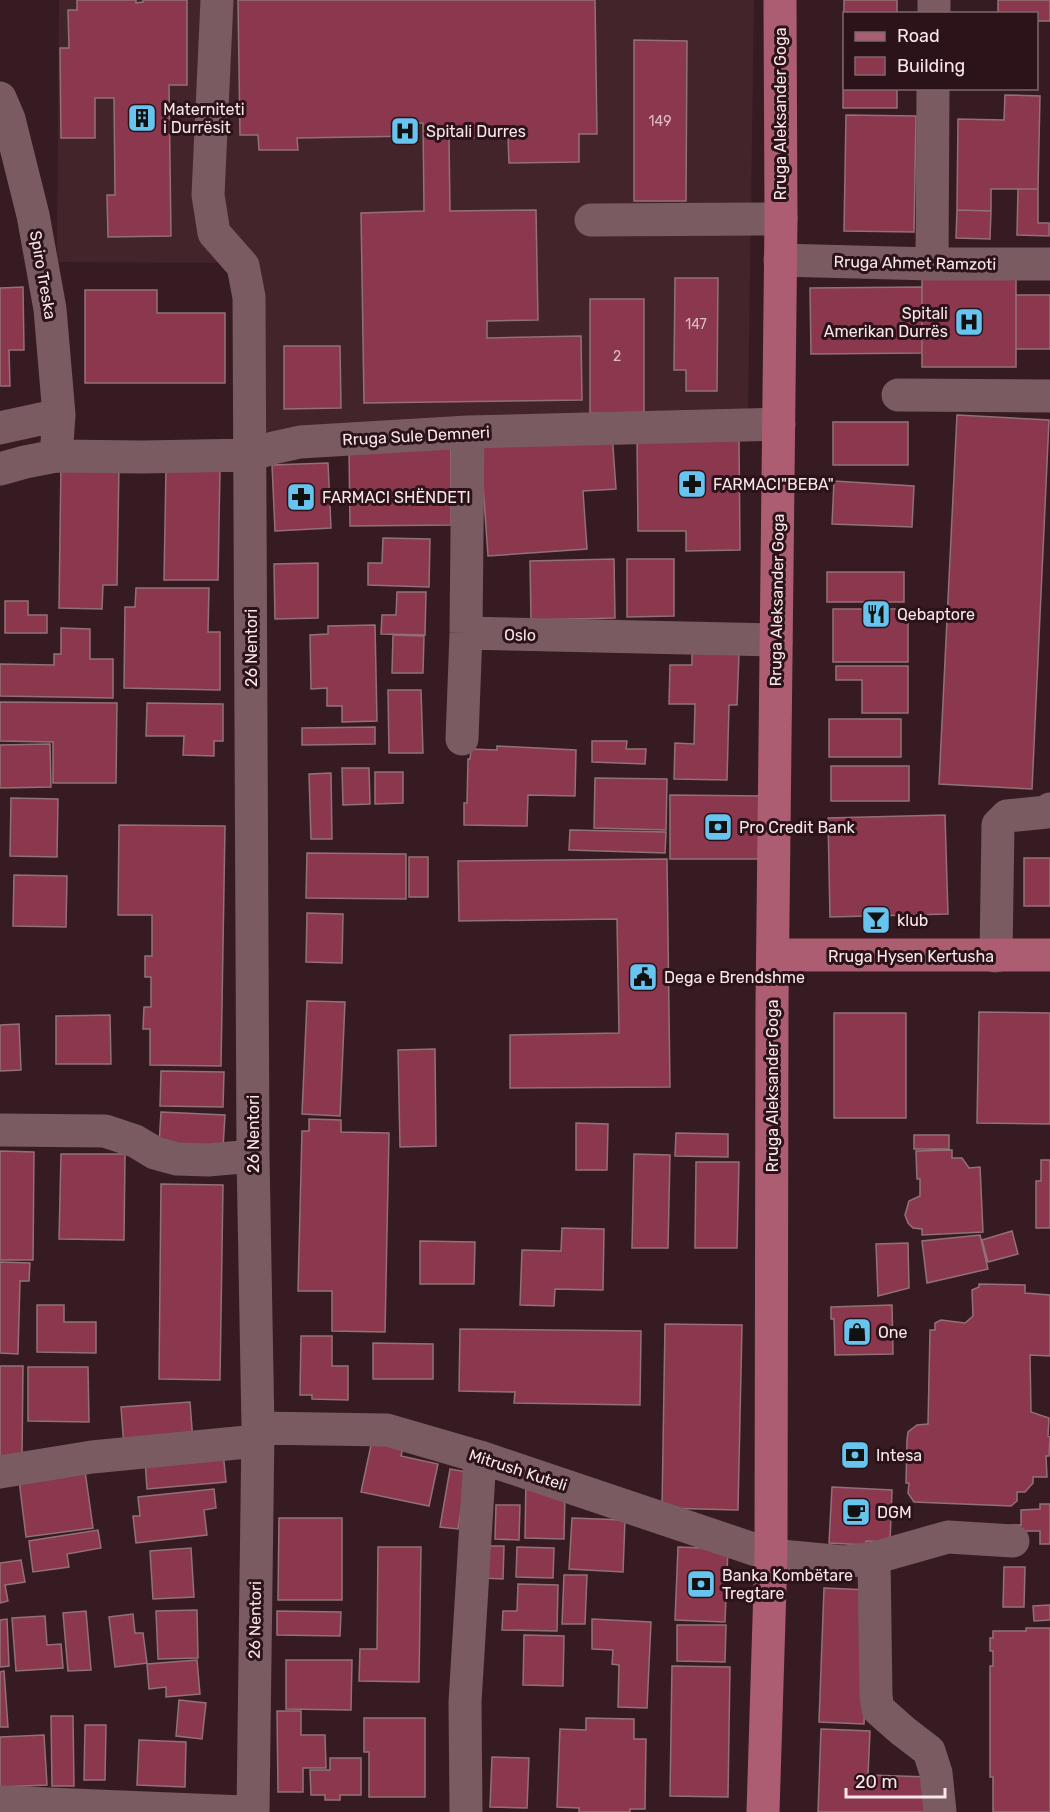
<svg xmlns="http://www.w3.org/2000/svg" width="1050" height="1812" font-family="Rubik,sans-serif">
  <style>
    .built { fill: #44242b }
    .building { fill: #8b374e; stroke: #917177; stroke-width: 1.5 }
    .lines { fill: none; stroke-linecap: round; stroke-linejoin: round }
    .minor { stroke: #795b61; stroke-width: 33 }
    .major { stroke: #ad5d71; stroke-width: 33 }
    .labels { text-anchor: middle; dominant-baseline: central; stroke-width: 6; stroke-linejoin: round; paint-order: stroke }
    .number-label { font-size: 14px; fill: #debbc3 }
    .poi-label { font-size: 16px; fill: #f9e7ea; stroke: #2b1319; text-anchor: start }
    .street-label { font-size: 16px; fill: #f9e7ea; stroke: #2b1319 }
  </style>
  <rect width="100%" height="100%" fill="#361c22"/>
  <path class="built" d="M59 0H754L748 409 236 453V263L57 262Z"/>
  <path class="building" d="M77 0H136V3L143 2V0H187V85H169L171 236 108 237 107 195H115L114 98H95V138H61L60 48H69L68 10H77Z
    M238 0H595L597 134H579V162L509 163 508 137 449 138 450 211 536 210 538 320 487 321V338L581 336 582 400 364 403 361 213 424 211 423 123H416V136L297 138 298 150H259L258 135H240Z
    M844 0H897V14H844V88H897V108H843Z
    M998 0H1050V21H1036V14H998Z
    M634 40 687 41 686 201H634Z
    M1005 95 1040 96 1038 189H991V211L957 210 958 119 1004 120Z
    M846 115 916 116 914 232 844 231Z
    M1018 189H1038V223H1049V236L1017 235Z
    M957 210 991 211 990 239 956 238Z
    M922 276 1016 278V367H922Z
    M675 278H718L717 391H686V370H674Z
    M23 287 24 350H9L10 386H0V288Z
    M922 287V353L811 354 810 288Z
    M85 290H157V313H225V383H85Z
    M1016 295H1050V349H1016Z
    M590 299H644V413H590Z
    M284 346H340L341 408 284 409Z
    M957 415 1049 420 1032 789 939 784Z
    M833 422H908V465H833Z
    M612 433 616 489 583 491 587 549 488 556 480 442Z
    M637 439H739L740 550 686 551V531H638Z
    M451 448V525L350 526 349 449Z
    M328 463 331 528 275 531 272 465Z
    M61 464 119 465 117 585H103L102 609 59 608Z
    M166 468 220 469 218 580H164Z
    M834 481 914 486 912 527 832 524Z
    M383 538 430 539 429 587 368 585V563H382Z
    M614 559 615 618 531 620 530 561Z
    M627 559H674V616L627 617Z
    M318 563V618L275 619 274 564Z
    M827 572H904V602H827Z
    M136 588H209L208 632H220V690L124 688 125 607H135Z
    M397 592H426L425 635 381 634 382 615H396Z
    M5 601H28V615H47V633H5Z
    M833 609H908V662H833Z
    M375 625 377 721 342 722V706H327V688L311 689 310 635 328 634V626Z
    M61 628 90 629V659H113V698L0 696V664L54 665V654H61Z
    M393 635 424 636 423 673H392Z
    M692 653 739 654 737 705H729L727 780 674 779 675 743 694 744 695 704H669L670 665H692Z
    M836 666H908V713H862V680H836Z
    M388 690H421L423 753H389Z
    M0 702 117 703 116 783H53V742L0 741Z
    M147 703 223 704V741H214V756L183 755 184 736H146Z
    M829 719H901V757H829Z
    M375 727V744L302 745V728Z
    M592 741H627L626 749H646L645 764 592 762Z
    M50 744 51 787 0 788V745Z
    M497 746 576 750 575 796 528 795 527 826 464 825V803H467L468 759H470L471 749 497 750Z
    M831 766H909V801H831Z
    M342 768H369L370 804 343 805Z
    M375 772H403V803L375 804Z
    M331 773 332 839H311L309 774Z
    M595 778 667 779 666 830 594 828Z
    M670 795 766 796 765 859H670Z
    M11 798 58 799 57 857 10 856Z
    M945 815 948 914 830 917 828 818Z
    M119 825 225 826 221 1066 150 1065V1029H143L144 1007H151V977H145V956H152V915H118Z
    M570 830 666 832 665 853 569 850Z
    M307 853 406 854V899L306 898Z
    M409 857H428V897H409Z
    M1024 858H1050V906H1024Z
    M667 859 670 1087 510 1088V1035L619 1033 617 919 459 921 458 861Z
    M14 875 67 876 66 927 13 926Z
    M307 913 343 914 342 963 306 962Z
    M307 1001 345 1002 340 1116 302 1114Z
    M979 1012 1050 1013V1124L977 1123Z
    M834 1013H906V1118H834Z
    M110 1015 111 1064H56V1016Z
    M19 1024 21 1070 0 1071V1025Z
    M435 1049 436 1146 400 1147 398 1050Z
    M161 1071 224 1072 223 1107 160 1106Z
    M161 1112 225 1115 223 1148 159 1145Z
    M309 1119 341 1120V1132L389 1133 385 1332 332 1331V1291H298L302 1131H309Z
    M576 1123 608 1124 607 1170H576Z
    M676 1133 728 1134V1157L675 1156Z
    M914 1135H949V1149H914Z
    M952 1150V1158H962L969 1168 980 1167 983 1232 922 1235V1229L913 1228 908 1223 905 1215 909 1201 920 1196V1179H917L916 1151Z
    M0 1151 34 1152 33 1260H0Z
    M61 1154H125L124 1240 59 1239Z
    M634 1154 670 1155 668 1248H632Z
    M1041 1160H1050V1228H1036V1181H1041Z
    M696 1162H739L737 1248H695Z
    M161 1184 223 1185 220 1380 159 1379Z
    M562 1228 604 1229 603 1290 555 1289 554 1306 520 1305 522 1250 561 1251Z
    M1012 1231 1018 1254 988 1262 982 1240Z
    M980 1235 988 1269 927 1283 922 1241Z
    M420 1241 475 1242 474 1284H420Z
    M908 1243 909 1288 878 1296 876 1244Z
    M0 1262 30 1263 29 1281H20L18 1354 0 1353Z
    M979 1284 1025 1285V1293L1050 1295V1356L1030 1355 1031 1412 1049 1418 1048 1436 1050 1437 1049 1456H1046L1047 1477H1033V1483L1025 1492H1017V1501L1011 1506 914 1502 908 1493 909 1483H906L907 1440 908 1432 917 1425 928 1424 930 1330H935V1323L941 1320 965 1323 973 1316 972 1290 979 1287Z
    M37 1305H64V1322H96V1353L37 1352Z
    M892 1305 893 1354 835 1355 834 1319H831V1307Z
    M665 1324 742 1325 738 1510 662 1508Z
    M460 1329 641 1331 640 1405 514 1403 515 1392 459 1391Z
    M301 1336H332V1366H348V1400L312 1399V1395H300Z
    M373 1343 433 1344V1379H373Z
    M0 1366H23L22 1459 0 1458Z
    M28 1367H88L89 1422 28 1421Z
    M190 1402 193 1442 124 1447 121 1407Z
    M373 1436 404 1443 401 1456 438 1464 429 1506 361 1492Z
    M223 1451 226 1482 147 1489 145 1459Z
    M450 1469 467 1472 458 1529 440 1527Z
    M85 1471 93 1528 26 1537 19 1480Z
    M526 1477 565 1493 564 1539 525 1538Z
    M832 1487 892 1490 890 1542 866 1541V1545L829 1543Z
    M214 1489 216 1508 204 1510 207 1535 136 1543 133 1516H140L138 1497Z
    M1040 1504H1050V1544H1040V1531H1026V1533L1012 1525H1021V1510L1040 1509Z
    M496 1505H520L519 1540 495 1539Z
    M279 1518H342V1600H278Z
    M572 1518 625 1520 623 1572 569 1569Z
    M98 1530 101 1548 67 1554 69 1567 33 1572 29 1541Z
    M483 1546H504L503 1579 482 1578Z
    M378 1547H421L419 1682 359 1681 360 1649H377Z
    M517 1547 554 1548 553 1578 516 1577Z
    M678 1547 728 1549 725 1622 675 1620Z
    M191 1548 194 1597 153 1599 150 1551Z
    M21 1560 25 1582 5 1585 8 1601 0 1603V1563Z
    M1004 1567H1025L1024 1607H1003Z
    M564 1575H587L585 1624H562Z
    M518 1584 558 1585 557 1631 502 1630 503 1611H517Z
    M824 1588 869 1590 864 1724 819 1722Z
    M1050 1605V1620L1034 1621 1033 1606Z
    M197 1610 198 1658 158 1659 156 1611Z
    M86 1611 91 1670 68 1671 63 1613Z
    M277 1611 341 1612 340 1636 277 1635Z
    M133 1614 135 1633H143L147 1663 115 1667 109 1617Z
    M45 1616 47 1645 61 1644 63 1668 16 1671 12 1618Z
    M7 1619 9 1666 0 1667V1620Z
    M592 1619 651 1622 647 1708 618 1707 619 1665 612 1664 613 1650 592 1649Z
    M677 1625H726L725 1662 677 1661Z
    M1026 1628H1050V1812H993V1777H990V1666H993V1651H990V1638H993V1631H1026Z
    M524 1635 564 1636 563 1686 523 1685Z
    M197 1660 200 1694 166 1697V1687L149 1689 147 1664Z
    M286 1660H352L351 1710 286 1709Z
    M672 1666 730 1667 728 1797 670 1796Z
    M4 1671 8 1727H0V1672Z
    M179 1700 206 1703 202 1739 176 1736Z
    M277 1711H301V1735H325L326 1768H303V1792H278Z
    M51 1716H73L74 1786H52Z
    M364 1718H425V1797H369V1752H364Z
    M586 1718 634 1719V1739H646L645 1809H630V1812H579V1808L557 1807 560 1729 586 1730Z
    M85 1725H106L105 1780H84Z
    M821 1729 870 1731 868 1775 929 1777 928 1812H818Z
    M44 1735 47 1785 0 1787V1737Z
    M139 1740 186 1742 185 1787 137 1785Z
    M492 1757 529 1758 527 1808 490 1807Z
    M330 1758H361V1795H340V1800H325V1795H311L310 1770H330Z"/>
  <g class="lines">
    <path class="minor" d="M217 0 208 195 214 233 243 266 249 297 253 1156 258 1428 253 1812
      M934 14V0
      M0 98 9 119 33 215 50 309 59 415 56 456
      M591 220 781 219
      M780 260 932 264H1050
      M932 264 933 88
      M898 395 1050 396
      M0 428 59 415
      M0 469 25 462 56 456 143 457 250 455 273 448 300 442 468 432 779 424
      M466 633 776 640
      M462 739 466 633 468 432
      M996 956 998 825 1007 816 1047 812 1050 809
      M0 1130 105 1131 135 1141 155 1153 177 1159 208 1160 253 1156
      M258 1428 387 1430 480 1457 771 1555 844 1562 874 1558 948 1537 1013 1541
      M0 1472 92 1457 257 1441
      M874 1558 876 1696 878 1709 903 1731 929 1751 936 1773 940 1812
      M0 1802 244 1812
      M466 1812 465 1702 480 1457"/>
    <path class="major" d="M773 955H1050
      M763 1812 771 1555 772 1005 781 219 780 0"/>
  </g>
  <defs>
    <g id="building-square" transform="scale(1.5)"><rect x="-9" y="-9" width="18" height="18" rx="4" fill="#66c4ef" stroke="#2b1319"/><path d="M-4-6H4V6H1V3H-1V6H-4ZM-2.5-4.3h1.7v1.8h-1.7ZM.8-4.3h1.7v1.8H.8ZM-2.5-1h1.7V.8h-1.7ZM.8-1h1.7V.8H.8Z" fill="#111"/></g>
    <g id="hospital-square" transform="scale(1.5)"><rect x="-9" y="-9" width="18" height="18" rx="4" fill="#66c4ef" stroke="#2b1319"/><path d="M-5-5h3v3.5h4V-5h3V5h-3V1.5h-4V5h-3Z" fill="#111"/></g>
    <g id="pharmacy-square" transform="scale(1.5)"><rect x="-9" y="-9" width="18" height="18" rx="4" fill="#66c4ef" stroke="#2b1319"/><path d="M-2-6h4v4h4v4h-4v4h-4v-4h-4v-4h4Z" fill="#111"/></g>
    <g id="restaurant-square" transform="scale(1.5)"><rect x="-9" y="-9" width="18" height="18" rx="4" fill="#66c4ef" stroke="#2b1319"/><path d="M-5-6h1v4h1v-4h1v4h1v-4h1v5L-1.5 .5V6h-2V.5L-5-1ZM5-6V6H3V1.5H1.5Q1.5-4 5-6Z" fill="#111"/></g>
    <g id="bank-square" transform="scale(1.5)"><rect x="-9" y="-9" width="18" height="18" rx="4" fill="#66c4ef" stroke="#2b1319"/><path d="M-6-4H6V4H-6ZM0-2.3a2.3 2.3 0 1 0 0 4.6a2.3 2.3 0 1 0 0-4.6Z" fill="#111"/></g>
    <g id="bar-square" transform="scale(1.5)"><rect x="-9" y="-9" width="18" height="18" rx="4" fill="#66c4ef" stroke="#2b1319"/><path d="M-6-5H6L.8 .8V4.5H3.5V6h-7V4.5H-.8V.8Z" fill="#111"/></g>
    <g id="civic-square" transform="scale(1.5)"><rect x="-9" y="-9" width="18" height="18" rx="4" fill="#66c4ef" stroke="#2b1319"/><path d="M-.6-6.5H3V-4.5H.6V-3L4-1V1h2V6H-6V1h2V-1L-.6-3ZM-1.2 2.5V6h2.4V2.5Z" fill="#111"/></g>
    <g id="shop-square" transform="scale(1.5)"><rect x="-9" y="-9" width="18" height="18" rx="4" fill="#66c4ef" stroke="#2b1319"/><path d="M-5-2.5h2.3a2.7 3.5 0 0 1 5.4 0H5L5.5 6h-11ZM-1.5-2.5h3a1.5 2.3 0 0 0-3 0Z" fill="#111"/></g>
    <g id="cafe-square" transform="scale(1.5)"><rect x="-9" y="-9" width="18" height="18" rx="4" fill="#66c4ef" stroke="#2b1319"/><path d="M-5.5-4.5H6V0H3Q3 3.5 0 3.5H-2.5Q-5.5 3.5-5.5 0ZM3-3.2v2h1.7v-2ZM-6 4.5H4V6H-6Z" fill="#111"/></g>
  </defs>
  <g fill-rule="evenodd">
    <use href="#building-square" x="142" y="118"/>
    <use href="#hospital-square" x="405" y="131"/>
    <use href="#hospital-square" x="969" y="322"/>
    <use href="#pharmacy-square" x="692" y="484"/>
    <use href="#pharmacy-square" x="301" y="497"/>
    <use href="#restaurant-square" x="876" y="614"/>
    <use href="#bank-square" x="718" y="827"/>
    <use href="#bar-square" x="876" y="920"/>
    <use href="#civic-square" x="643" y="977"/>
    <use href="#shop-square" x="857" y="1332"/>
    <use href="#bank-square" x="855" y="1455"/>
    <use href="#cafe-square" x="856" y="1512"/>
    <use href="#bank-square" x="701" y="1584"/>
  </g>
  <g class="labels">
    <g class="number-label">
      <text x="660" y="121">149</text>
      <text x="696" y="324">147</text>
      <text x="617" y="356">2</text>
    </g>
    <g class="poi-label">
      <text x="163" y="109">Materniteti<tspan x="163" dy="18">i Durrësit</tspan></text>
      <text x="426" y="131">Spitali Durres</text>
      <text x="948" y="313" text-anchor="end">Spitali<tspan x="948" dy="18">Amerikan Durrës</tspan></text>
      <text x="713" y="484">FARMACI"BEBA"</text>
      <text x="322" y="497">FARMACI SHËNDETI</text>
      <text x="897" y="614">Qebaptore</text>
      <text x="739" y="827">Pro Credit Bank</text>
      <text x="897" y="920">klub</text>
      <text x="664" y="977">Dega e Brendshme</text>
      <text x="878" y="1332">One</text>
      <text x="876" y="1455">Intesa</text>
      <text x="877" y="1512">DGM</text>
      <text x="722" y="1575">Banka Kombëtare<tspan x="722" dy="18">Tregtare</tspan></text>
    </g>
    <g class="street-label">
      <text transform="translate(780 114) rotate(-90)">Rruga Aleksander Goga</text>
      <text transform="translate(915 263) rotate(1)">Rruga Ahmet Ramzoti</text>
      <text transform="translate(43 275) rotate(80)">Spiro Treska</text>
      <text transform="translate(416 436) rotate(-3)">Rruga Sule Demneri</text>
      <text transform="translate(777 600) rotate(-89)">Rruga Aleksander Goga</text>
      <text transform="translate(520 635) rotate(1)">Oslo</text>
      <text transform="translate(251 648) rotate(-90)">26 Nentori</text>
      <text x="911" y="956">Rruga Hysen Kertusha</text>
      <text transform="translate(772 1086) rotate(-90)">Rruga Aleksander Goga</text>
      <text transform="translate(253 1134) rotate(-90)">26 Nentori</text>
      <text transform="translate(518 1470) rotate(18)">Mitrush Kuteli</text>
      <text transform="translate(255 1620) rotate(-89)">26 Nentori</text>
    </g>
  </g>
  <rect x="843" y="12" width="195" height="78" fill="#2b1319" stroke="#7d686d" stroke-width="1.5"/>
  <rect x="855" y="32" width="30" height="9" fill="#ad5d71" stroke="#7d686d" stroke-width="1.5"/>
  <text x="897" y="42" font-size="18" fill="#f9e7ea">Road</text>
  <rect x="855" y="57" width="30" height="18" fill="#8b374e" stroke="#7d686d" stroke-width="1.5"/>
  <text x="897" y="72" font-size="18" fill="#f9e7ea">Building</text>
  <path d="M846 1788v9h99v-9" fill="none" stroke="#f9e7ea" stroke-width="3"/>
  <text x="855" y="1788" font-size="18" fill="#f9e7ea" stroke="#2b1319" stroke-width="4.5" paint-order="stroke">20 m</text>
</svg>
